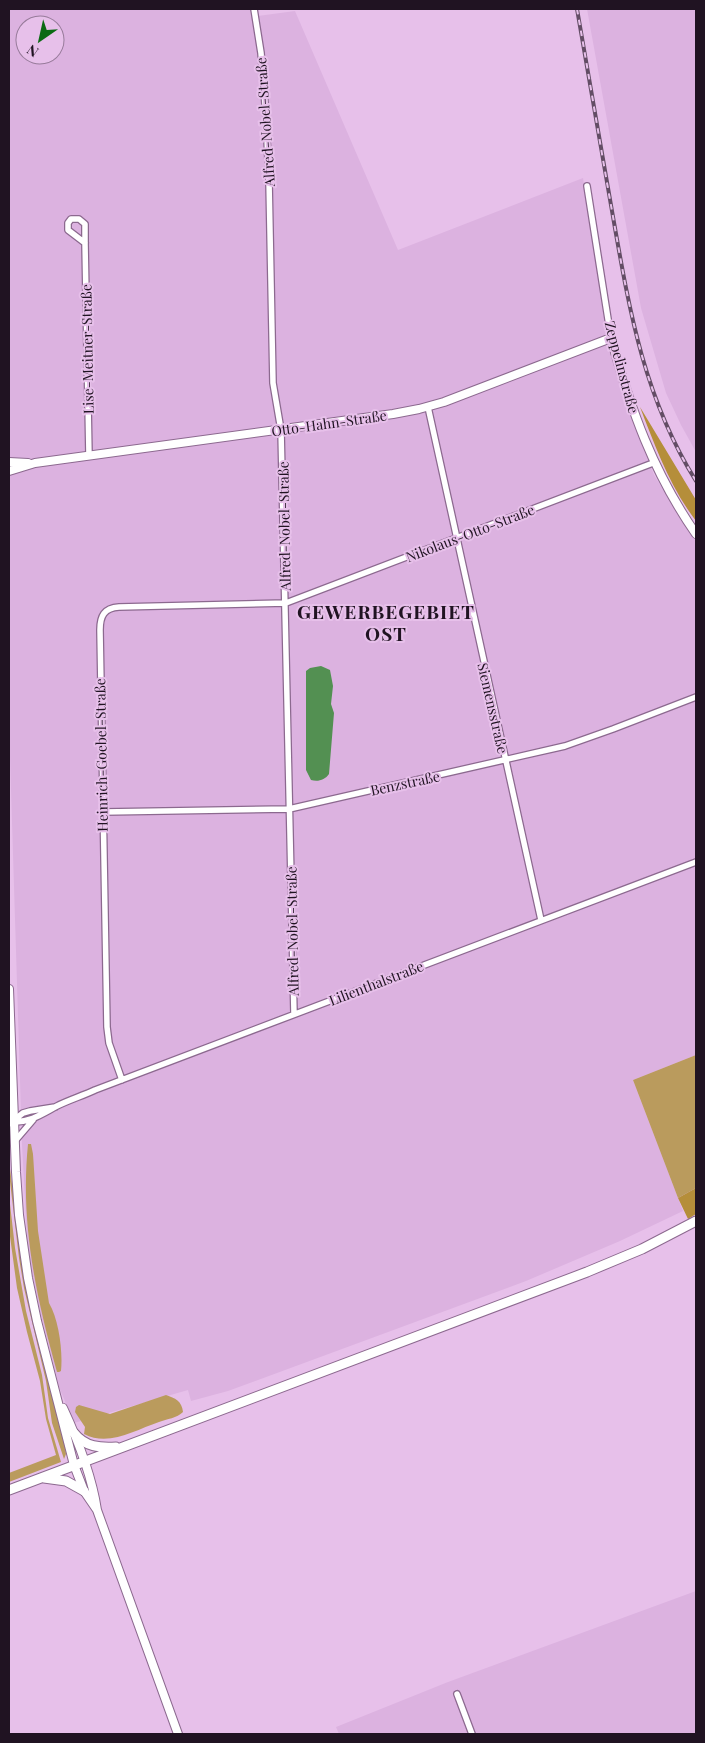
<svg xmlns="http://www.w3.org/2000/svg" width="705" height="1743" font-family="'Playfair Display',serif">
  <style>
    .built { fill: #dcb2e0; fill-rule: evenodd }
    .green { fill: #ba9b5d }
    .forest { fill: #b58e3a }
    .water { fill: #539052 }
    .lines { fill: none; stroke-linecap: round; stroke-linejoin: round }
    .minor-casing { stroke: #8c698f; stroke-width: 8 }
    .tertiary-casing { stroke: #8c698f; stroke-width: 10 }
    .primary-casing { stroke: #8c698f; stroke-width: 11 }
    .minor { stroke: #fff; stroke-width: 5.5 }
    .tertiary { stroke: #fff; stroke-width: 8 }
    .primary { stroke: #fff; stroke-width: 9 }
    .rail-casing { stroke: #634d65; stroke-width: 4 }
    .rail { stroke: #e7c0ea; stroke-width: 2; stroke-dasharray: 5.5; stroke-linecap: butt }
    .labels { text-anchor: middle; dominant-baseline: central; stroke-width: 4; stroke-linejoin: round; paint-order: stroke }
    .street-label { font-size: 14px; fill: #201322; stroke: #e7c0ea }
    .district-label { font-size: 19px; font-weight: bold; letter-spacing: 1px; fill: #201322; stroke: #e7c0ea }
  </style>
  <rect width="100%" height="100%" fill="#e7c0ea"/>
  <path class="built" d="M9 9H250L251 17 295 11 398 250 583 178 605 324 614 365 654 475 696 542V1055L633 1080 683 1211 620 1241 526 1281 228 1391 191 1401 188 1390 74 1423 59 1387 40 1311 28 1253 22 1145 9 725ZM25 25H55V55H25Z
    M587 9H696V452L681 425 666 393 641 308Z
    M696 1591V1734H339L336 1727 448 1682Z"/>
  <path class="green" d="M696 1055V1188L678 1198 633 1080Z
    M28 1144H31L33 1154 38 1231 49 1303C59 1320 63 1352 61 1371L59 1372H57C36 1296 20 1224 28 1144Z
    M9 1161 25 1284 39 1347 65 1445 66 1454 64 1459 52 1423 46 1381 24 1288 19 1258 9 1173Z
    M9 1195 15 1248 26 1311 42 1375 48 1418 61 1462 9 1482V1473L56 1455 46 1419 40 1381 27 1332 17 1288 9 1229Z
    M166 1395C175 1398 182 1401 183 1412 177 1418 167 1419 159 1422 135 1430 109 1447 84 1434L85 1427 75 1412 76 1407 79 1405 110 1414Z"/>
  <path class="forest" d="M640 407 696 500V521C670 487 655 446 640 407Z
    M696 1188V1214L688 1219 678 1198Z"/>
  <path class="water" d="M321 666 330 670 333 686 331 704 334 713 329 774C325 780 318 782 311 780L306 770V671L310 668Z"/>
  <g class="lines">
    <g class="minor-casing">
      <path id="minor" d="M254 9 261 53 266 117 269 181 273 383 281 430 294 1014
        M587 186 611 338
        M85 243 68 230V223L71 219H79L85 224V243L89 456
        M428 407 541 920
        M103 812 289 809 565 746 613 729 696 697
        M122 1080 109 1043 107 1027 100 630C100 616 104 608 119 607L286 603 653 463
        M13 1122C31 1122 42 1114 57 1106 69 1100 82 1096 95 1090L696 862
        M9 1124 23 1113 30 1111 55 1107
        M15 1141 33 1120
        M457 1694 472 1734"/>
    </g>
    <g class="tertiary-casing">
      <path id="tertiary" d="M9 462 28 463
        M9 471 35 463 393 414 419 409 444 402 611 338C631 410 653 472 696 534
        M9 989 16 1172 19 1215 28 1278 37 1321 74 1465 84 1491 97 1510
        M63 1408C77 1438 92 1477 97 1510L178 1734"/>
    </g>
    <g class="primary-casing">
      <path id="primary" d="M74 1433C85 1447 100 1448 116 1447
        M44 1478 66 1481 84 1491
        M9 1490 587 1272 642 1249 696 1221"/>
    </g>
    <use href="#minor" class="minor"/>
    <use href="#tertiary" class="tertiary"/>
    <use href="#primary" class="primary"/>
    <g class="rail-casing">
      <path id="rail" d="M577 9C589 76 600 144 612 211 629 308 643 396 696 481"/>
    </g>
    <use href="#rail" class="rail"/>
  </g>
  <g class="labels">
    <g class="street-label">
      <text transform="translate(265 122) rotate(-94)">Alfred-Nobel-Straße</text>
      <text transform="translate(87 349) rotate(-91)">Lise-Meitner-Straße</text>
      <text transform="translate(622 367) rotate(75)">Zeppelinstraße</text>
      <text transform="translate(329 423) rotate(-8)">Otto-Hahn-Straße</text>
      <text transform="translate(284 526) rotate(-91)">Alfred-Nobel-Straße</text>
      <text transform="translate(470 533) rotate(-21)">Nikolaus-Otto-Straße</text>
      <text transform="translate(493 708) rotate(77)">Siemensstraße</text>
      <text transform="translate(101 755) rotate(-91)">Heinrich-Goebel-Straße</text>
      <text transform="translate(405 783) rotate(-12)">Benzstraße</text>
      <text transform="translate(292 931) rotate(-91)">Alfred-Nobel-Straße</text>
      <text transform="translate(376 983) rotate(-21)">Lilienthalstraße</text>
    </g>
    <g class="district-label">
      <text x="386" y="611">GEWERBEGEBIET<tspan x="386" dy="22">OST</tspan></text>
    </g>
  </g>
  <rect width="705" height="1743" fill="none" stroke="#201322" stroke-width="20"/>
  <g transform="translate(40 40) rotate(214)"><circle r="24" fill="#e7c0ea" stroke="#977b9a"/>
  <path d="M0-4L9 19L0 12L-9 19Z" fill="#0b6a14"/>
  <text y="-8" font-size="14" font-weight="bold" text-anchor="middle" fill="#201322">N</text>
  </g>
</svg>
